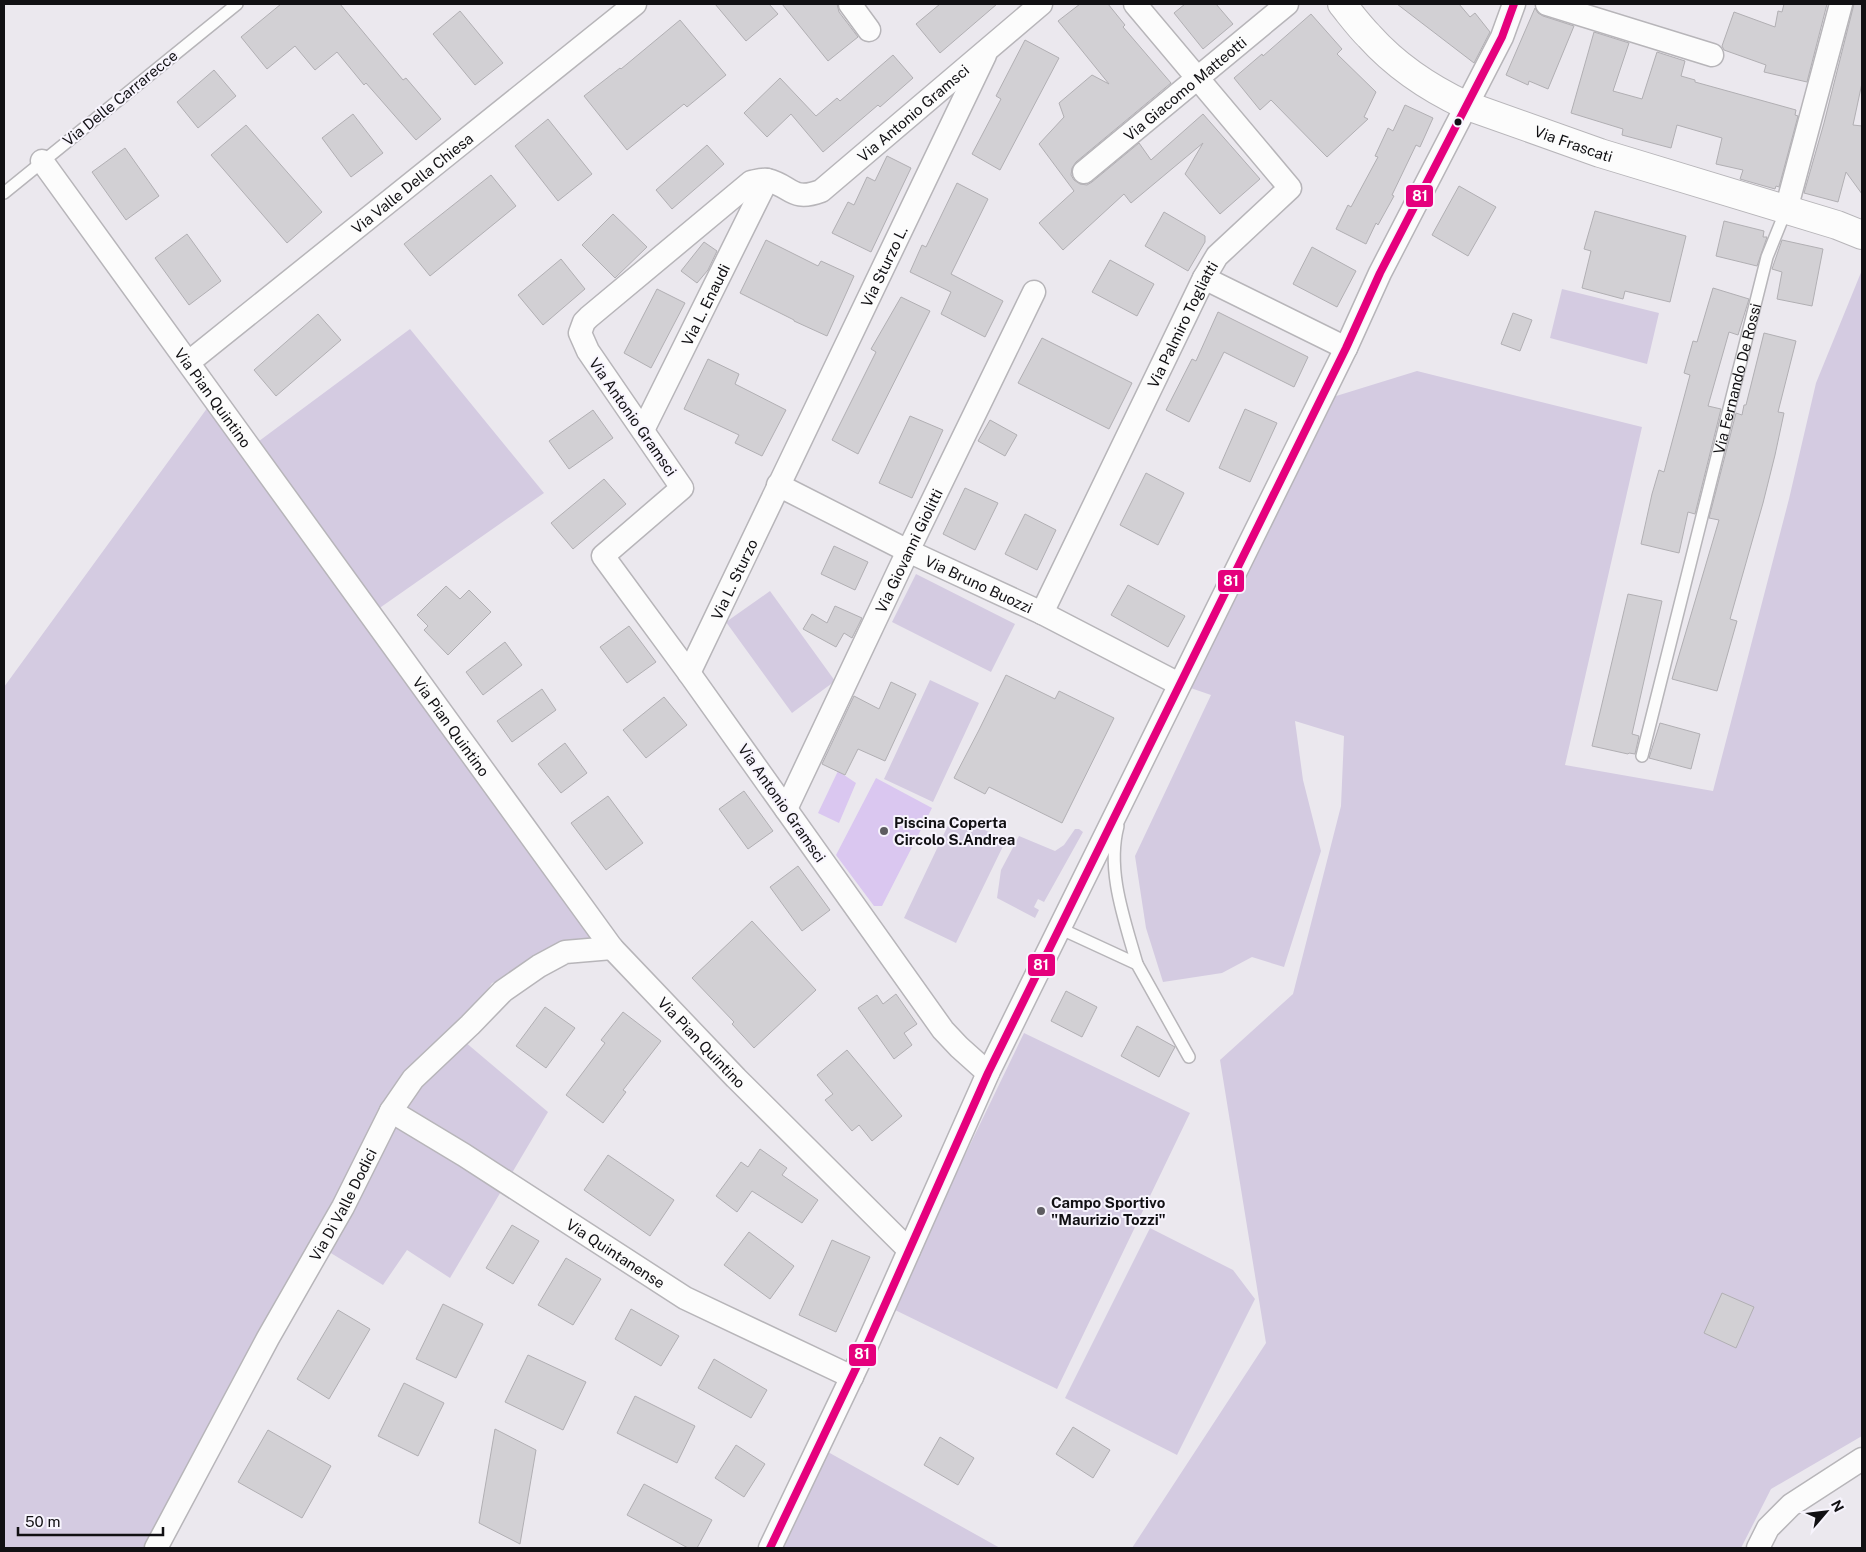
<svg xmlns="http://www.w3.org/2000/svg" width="1866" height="1552" font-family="'Public Sans',sans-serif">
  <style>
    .green { fill: #d4cbe1 }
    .water { fill: #dac7f0 }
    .building { fill: #d2d0d4; stroke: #b1afb3 }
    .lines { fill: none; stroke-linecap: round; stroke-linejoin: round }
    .lane-casing { stroke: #b7b5b9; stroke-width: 14 }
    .street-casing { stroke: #b7b5b9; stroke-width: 25 }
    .secondary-casing { stroke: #b7b5b9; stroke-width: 30 }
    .lane { stroke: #fcfcfc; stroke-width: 11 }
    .street { stroke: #fcfcfc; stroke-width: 22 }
    .secondary { stroke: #fcfcfc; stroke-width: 28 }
    .bus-1-casing { stroke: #f7f4fd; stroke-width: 11 }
    .bus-1 { stroke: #e5007d; stroke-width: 8 }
    .bus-dot { fill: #111013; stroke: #f7f4fd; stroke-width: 2 }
    .poi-dot { fill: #5d5c60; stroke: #f7f4fd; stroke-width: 2 }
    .labels { text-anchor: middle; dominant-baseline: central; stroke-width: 4; stroke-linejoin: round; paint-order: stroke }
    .street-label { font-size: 15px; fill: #111013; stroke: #f7f4fd }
    .poi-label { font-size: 15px; font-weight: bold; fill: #111013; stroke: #f7f4fd; text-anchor: start }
    .line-badge { stroke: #f7f4fd; stroke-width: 2 }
    .badge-label { font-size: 14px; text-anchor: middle; font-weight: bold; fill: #fff }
  </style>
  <rect width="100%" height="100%" fill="#ebe8ee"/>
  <path class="green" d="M1862 270V1436L1771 1489 1741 1548H1132L1266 1343 1220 1060 1293 994 1341 806 1344 736 1295 721 1303 780 1321 851 1284 967 1252 957 1222 973 1163 982 1146 928 1135 856 1211 695 1179 684 1320 401 1417 371 1642 427 1565 765 1713 791 1789 499 1816 383Z
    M1562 289 1659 313 1647 364 1550 338Z
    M410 329 544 493 371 614 612 948 539 966 492 983 458 1036 548 1112 450 1278 407 1250 383 1285 321 1247 156 1548H4V687L216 396 251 447Z
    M916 574 1015 624 991 672 892 622Z
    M770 591 835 681 792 713 726 622Z
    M930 680 979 703 933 802 884 779Z
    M953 815 1006 840 956 943 904 918Z
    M1075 829H1079L1083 832 1044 902 1038 899 1034 907 1039 910 1035 918 997 898 1001 870 1019 836 1055 851 1064 845Z
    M1024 1033 1190 1113 1057 1389 891 1308Z
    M1150 1228 1233 1270 1255 1299 1177 1455 1065 1398Z
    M819 1447 1000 1548H770Z"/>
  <path class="water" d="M838 771 856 783 839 823 818 813Z
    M876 778 932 808 882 906H874L836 855Z"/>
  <path class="building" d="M281 4H340L403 80 406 78 441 119 416 140 366 83 364 85 337 52 315 70 295 46 267 69 241 37Z
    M715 4H769L778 14 746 41Z
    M782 4H837L839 12 858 37 828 61Z
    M940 4H997L940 53 916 24Z
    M1080 4H1108L1125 25 1123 27 1171 83 1076 162 1072 168 1071 175 1074 180 1080 184 1087 185 1092 182 1139 143 1151 160 1203 114 1260 179 1220 214 1185 174 1203 143 1131 203 1124 194 1063 250 1039 223 1074 191 1039 144 1064 117 1059 103 1092 75 1109 84 1058 21Z
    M1185 4H1216L1233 24 1203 49 1174 13Z
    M1397 4H1459L1470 17 1475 13 1490 32 1474 63Z
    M1784 4H1827L1807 82 1764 72 1766 65 1724 50 1722 46 1734 12 1775 27 1778 11 1782 12Z
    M1854 4H1862V83L1853 125 1862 126V194L1846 172 1838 202 1804 193 1824 123Z
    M1535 8 1538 13 1543 16 1574 26 1548 89 1529 81 1528 85 1506 75Z
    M460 11 503 63 475 85 433 34Z
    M1311 14 1342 49 1337 54 1376 92 1364 117 1368 119 1327 157 1271 100 1260 110 1234 78 1262 54 1263 56Z
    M680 20 726 75 687 107 684 104 627 150 584 96 620 68 621 69Z
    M1594 32 1629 43 1613 91 1642 99 1657 52 1685 61 1681 76 1695 80V82L1796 110 1795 115 1798 116 1779 187 1776 186 1775 189 1740 179 1743 170 1716 164 1722 138 1677 125 1671 148 1622 135 1623 129 1571 113Z
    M1025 40 1059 58 1000 170 972 154 1001 99 996 96Z
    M893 55 913 78 880 107 878 105 823 152 791 114 767 137 744 113 780 78 816 116 837 98 840 101Z
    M214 70 236 96 198 128 177 102Z
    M1405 105 1433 118 1420 147 1416 145 1392 195 1394 196 1378 225 1376 223 1366 244 1336 229 1348 205 1351 207 1378 157 1375 156 1388 128 1393 131Z
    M353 114 383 153 351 177 322 138Z
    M548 119 592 174 558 201 515 146Z
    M246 125 322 212 287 243 211 155Z
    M707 145 724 164 672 209 656 190Z
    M125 148 159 196 126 220 92 172Z
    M887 156 911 168 871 252 832 233 848 202 854 205 867 177 875 181Z
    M491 175 516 206 430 276 404 244Z
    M957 183 988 199 951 274 1003 301 985 337 941 314 951 292 910 272 922 245 926 247Z
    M1459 186 1496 207 1468 256 1432 235Z
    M1595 211 1686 236 1670 302 1625 291 1623 299 1582 288 1591 251 1584 249Z
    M1164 212 1205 236V242L1188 271 1145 246Z
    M613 214 647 247 615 278 582 245Z
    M1724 221 1764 231 1763 237H1767L1757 266 1716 256Z
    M187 234 221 281 189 305 155 258Z
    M766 240 818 266 821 261 854 276 827 336 794 321V320L740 293Z
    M1782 240 1823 249 1812 306 1777 299 1782 272 1772 269Z
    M704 242 717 251 708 270 697 283 681 271Z
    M1312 247 1356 271 1337 307 1293 284Z
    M561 259 585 289 543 325 518 295Z
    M1110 260 1154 284 1137 316 1092 292Z
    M1713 288 1749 299 1738 335 1729 332 1708 406 1721 409 1695 514 1688 512 1679 553 1641 544 1652 494 1659 470 1664 472 1690 375 1684 373 1693 341 1697 342Z
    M657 289 685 303 651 368 624 353Z
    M901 297 930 311 858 454 832 440 876 352 871 349Z
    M1218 312 1308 357 1294 387 1224 352 1189 422 1166 410 1192 359 1196 361Z
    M1513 313 1532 320 1520 351 1501 344Z
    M318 314 341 340 276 396 254 370Z
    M1764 333 1796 341 1778 412 1784 413 1775 455 1763 503 1730 619 1737 621 1717 691 1672 679 1719 520 1709 518 1736 413 1742 415 1744 405H1746Z
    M1042 338 1132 383 1109 429 1018 383Z
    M708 359 739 374 735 384 786 410 762 456 735 443 739 435 684 409Z
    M1245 409 1277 423 1250 482 1219 468Z
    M593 410 613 438 569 469 549 441Z
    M910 416 943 430 912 498 879 483Z
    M990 420 1017 435 1005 456 978 441Z
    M1146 473 1184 493 1158 545 1120 525Z
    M604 479 626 504 573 549 551 523Z
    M965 488 998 503 975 550 943 534Z
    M1025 514 1056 530 1037 570 1005 554Z
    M834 546 868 562 855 590 821 574Z
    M1128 585 1185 616 1168 647 1111 615Z
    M446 586 460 599 469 590 491 612 448 655 424 630 428 626 417 615Z
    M1628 594 1662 601 1632 734 1639 736 1635 754 1629 753 1628 754 1592 746Z
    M835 606 862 618 852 638 844 633 836 647 803 629 812 614 827 623Z
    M629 626 656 662 627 683 600 647Z
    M505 642 522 665 483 695 466 672Z
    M1006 675 1055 699 1059 691 1114 718 1062 823 989 787 985 794 954 778 979 730Z
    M891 682 916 694 885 761 858 749 845 775 822 764 854 696 879 709Z
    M542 689 556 710 512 742 497 721Z
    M664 697 687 725 646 758 623 730Z
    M1660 723 1700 734 1691 769 1649 758Z
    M565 743 587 773 561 793 538 764Z
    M744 791 773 831 748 849 719 809Z
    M608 796 643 843 606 870 571 823Z
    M798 866 830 910 802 931 770 887Z
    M752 921 816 990 754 1048 732 1024 734 1022 692 978Z
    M1066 991 1097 1007 1082 1037 1051 1021Z
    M896 994 917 1024 904 1033 912 1045 894 1059 858 1008 877 995 883 1004Z
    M545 1007 575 1028 546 1068 516 1046Z
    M623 1012 661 1041 623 1090 626 1092 603 1123 566 1095 605 1043 601 1040Z
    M1137 1026 1175 1047 1159 1077 1121 1056Z
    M847 1050 902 1116 872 1141 859 1125 852 1131 825 1100 833 1094 817 1075Z
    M760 1149 787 1168 782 1175 818 1200 802 1223 752 1191 737 1212 716 1196 741 1162 748 1167Z
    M608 1155 674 1200 650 1236 584 1190Z
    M512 1225 539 1241 513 1284 486 1268Z
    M749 1232 794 1266 770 1299 724 1265Z
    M832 1240 870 1257 836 1332 799 1315Z
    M566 1258 601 1279 573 1325 538 1305Z
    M1722 1293 1754 1307 1736 1348 1704 1333Z
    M443 1304 483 1324 456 1378 416 1359Z
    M631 1309 679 1336 661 1366 615 1339Z
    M338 1310 370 1329 329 1399 297 1379Z
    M528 1355 586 1382 563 1430 505 1402Z
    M714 1359 767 1390 751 1418 698 1388Z
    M404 1383 444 1403 418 1456 378 1436Z
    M635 1396 695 1426 677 1463 617 1433Z
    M1073 1427 1110 1450 1093 1478 1056 1454Z
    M495 1429 536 1450 520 1544 479 1523Z
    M268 1430 331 1466 302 1518 238 1482Z
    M940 1437 974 1458 958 1485 924 1465Z
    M736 1445 765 1464 744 1497 715 1478Z
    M644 1484 712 1520 697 1548H688L627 1515Z"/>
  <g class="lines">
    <g class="lane-casing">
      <g id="lane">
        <path d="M4 193 237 4"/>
        <path id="s1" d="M1642 756 1767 257 1786 210"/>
        <path d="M1118 826C1106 871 1125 921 1137 964"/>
        <path d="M1059 928 1137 964 1189 1057"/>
      </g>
    </g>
    <g class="street-casing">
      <g id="street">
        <path d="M850 4 869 30"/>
        <path d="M1547 4 1712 55"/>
        <path id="s2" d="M42 161 612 948 736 1078 909 1250"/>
        <path id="s3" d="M1084 172 1287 4"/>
        <path d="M1786 210 1841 4"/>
        <path d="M1204 278 1346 348"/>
        <path id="s4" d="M189 362 635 4"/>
        <path id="s5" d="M643 430 767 180"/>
        <path id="s6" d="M778 485 908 551 1042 613 1179 684"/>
        <path id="s7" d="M1042 613 1204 278 1217 256 1290 188 1135 4"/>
        <path id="s8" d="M689 673 985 55"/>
        <path id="s9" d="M786 809 908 551 1034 292"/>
        <path id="s10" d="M988 1073 959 1047 943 1030 689 673 603 556 682 488 588 351 580 333 584 322 589 317 751 182C756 181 763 179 767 180 792 186 791 202 821 191L1041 4"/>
        <path id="s11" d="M391 1111 464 1155 685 1298 852 1377"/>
        <path id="s12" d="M156 1548 268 1338 343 1207 391 1111 413 1079 470 1025 503 991 539 966 565 952 612 948"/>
        <path d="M770 1548 867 1345 988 1073 1346 348 1380 273 1502 37 1514 4"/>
        <path d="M1758 1548 1768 1528 1791 1505 1862 1459"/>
      </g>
    </g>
    <g class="secondary-casing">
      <g id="secondary">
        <path id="s13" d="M1342 4C1351 15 1359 26 1369 36 1395 65 1431 89 1465 105L1600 153 1837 225 1862 235"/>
      </g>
    </g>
    <use href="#lane" class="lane"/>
    <use href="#street" class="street"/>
    <use href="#secondary" class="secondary"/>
    <g class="bus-1-casing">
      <path id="bus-1" d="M770 1548 867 1345 988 1073 1346 348 1380 273 1502 37 1514 4"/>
    </g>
    <use href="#bus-1" class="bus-1"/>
  </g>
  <circle class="bus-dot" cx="1458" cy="122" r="4.5"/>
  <g class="poi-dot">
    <circle cx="884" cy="831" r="5"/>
    <circle cx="1041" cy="1211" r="5"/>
  </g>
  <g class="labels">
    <g class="street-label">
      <text stroke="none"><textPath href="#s3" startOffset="131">Via Giacomo Matteotti</textPath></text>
      <text transform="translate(120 98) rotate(-39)">Via Delle Carrarecce</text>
      <text stroke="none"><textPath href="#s10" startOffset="1360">Via Antonio Gramsci</textPath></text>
      <text stroke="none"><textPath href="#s13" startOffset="276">Via Frascati</textPath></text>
      <text stroke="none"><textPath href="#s4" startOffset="286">Via Valle Della Chiesa</textPath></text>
      <text stroke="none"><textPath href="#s8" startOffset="451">Via Sturzo L.</textPath></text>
      <text stroke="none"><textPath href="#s5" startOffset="140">Via L. Enaudi</textPath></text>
      <text stroke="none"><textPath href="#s7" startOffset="321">Via Palmiro Togliatti</textPath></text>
      <text stroke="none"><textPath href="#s1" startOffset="389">Via Fernando De Rossi</textPath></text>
      <text stroke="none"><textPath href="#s2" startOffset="292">Via Pian Quintino</textPath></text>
      <text transform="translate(633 417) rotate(55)">Via Antonio Gramsci</text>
      <text stroke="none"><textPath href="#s9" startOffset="286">Via Giovanni Giolitti</textPath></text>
      <text stroke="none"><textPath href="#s8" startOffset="104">Via L. Sturzo</textPath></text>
      <text stroke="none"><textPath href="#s6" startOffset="224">Via Bruno Buozzi</textPath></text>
      <text stroke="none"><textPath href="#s2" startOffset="698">Via Pian Quintino</textPath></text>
      <text transform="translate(782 803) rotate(55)">Via Antonio Gramsci</text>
      <text stroke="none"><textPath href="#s2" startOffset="1102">Via Pian Quintino</textPath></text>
      <text stroke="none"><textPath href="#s12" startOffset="391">Via Di Valle Dodici</textPath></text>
      <text stroke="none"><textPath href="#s11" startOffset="266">Via Quintanense</textPath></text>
    </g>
    <g class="poi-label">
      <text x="894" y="822">Piscina Coperta<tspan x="894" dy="17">Circolo S.Andrea</tspan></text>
      <text x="1051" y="1202">Campo Sportivo<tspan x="1051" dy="17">"Maurizio Tozzi"</tspan></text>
    </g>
  </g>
  <g class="line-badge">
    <rect x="1405" y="184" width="29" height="24" rx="5" fill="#e5007d"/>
    <rect x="1217" y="569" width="28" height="24" rx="5" fill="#e5007d"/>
    <rect x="1027" y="953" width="29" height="24" rx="5" fill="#e5007d"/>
    <rect x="848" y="1343" width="29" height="24" rx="5" fill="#e5007d"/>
  </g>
  <g class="badge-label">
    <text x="1420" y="201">81</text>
    <text x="1231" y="586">81</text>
    <text x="1041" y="970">81</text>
    <text x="862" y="1359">81</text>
  </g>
  <rect width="1866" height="1552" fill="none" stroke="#111013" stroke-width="10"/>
  <g transform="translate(1826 1512) rotate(62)" stroke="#f7f4fd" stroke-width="4" paint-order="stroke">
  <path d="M0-4L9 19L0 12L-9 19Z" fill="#111013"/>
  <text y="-8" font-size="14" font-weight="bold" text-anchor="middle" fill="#111013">N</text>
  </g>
  <path d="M18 1527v8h145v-8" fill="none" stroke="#111013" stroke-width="2.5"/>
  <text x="25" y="1527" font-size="15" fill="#111013" stroke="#f7f4fd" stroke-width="4" paint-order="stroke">50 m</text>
</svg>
